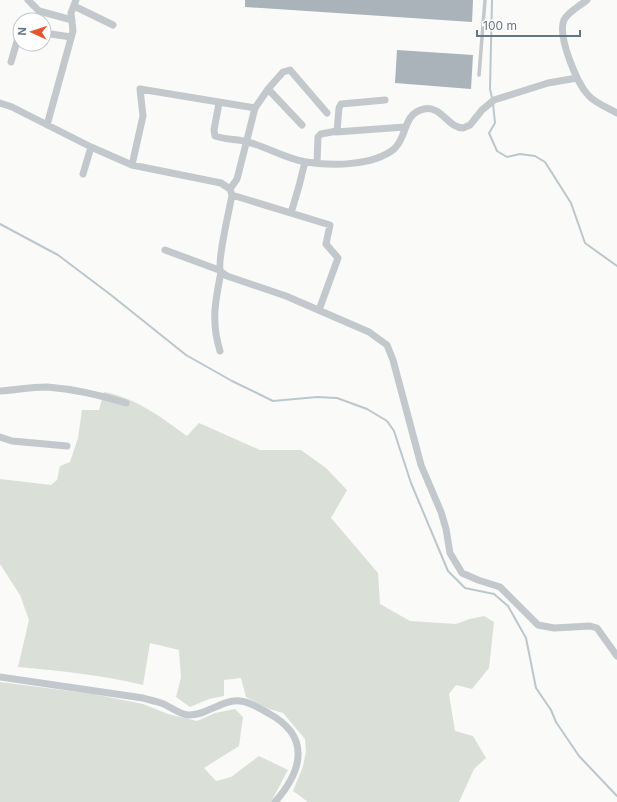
<svg xmlns="http://www.w3.org/2000/svg" width="617" height="802" font-family="Inter,sans-serif">
  <style>
    .green { fill: #dadfd7 }
    .lines { fill: none; stroke-linecap: round; stroke-linejoin: round }
    .stream { stroke: #bbc7cb; stroke-width: 2 }
    .building { fill: #aab3b9 }
    .lane { stroke: #c3c8cc; stroke-width: 3.5 }
    .street { stroke: #c3c8cc; stroke-width: 7 }
  </style>
  <rect width="100%" height="100%" fill="#fafaf8"/>
  <path class="green" d="M104 392C136 398 161 417 187 436L199 423 260 450H301L326 468 347 490 331 518 378 573 380 604 410 621 456 624 470 619 484 616 494 622 489 668 472 689 456 685 449 694 455 731 473 736 486 758 474 769 459 802H308L293 791 303 766 306 752 305 739 283 713 269 709 246 697 241 678 224 680V696L209 699 190 707 176 697 181 677 179 650 150 643 143 685C102 675 61 671 18 667L29 620 20 595 0 564V479L51 485 57 480 60 466 70 462 78 438 82 410H99Z
    M0 682 93 694 143 704 168 714 197 721 215 713 235 709 243 717 239 746 204 768 216 781 231 777 259 756 288 770 271 802H0Z"/>
  <g class="lines">
    <path class="stream" d="M492 98 490 89 492 0
      M493 103 495 123 489 133 497 151 507 157 520 154 535 156 545 162 571 203 585 243 617 266
      M0 224 58 255 111 295 186 355 232 381 273 401 317 397 337 398 367 409 387 421 394 431 411 483 448 571 465 588 494 594 508 606 526 638 536 688 551 710 556 722 579 756 617 796"/>
  </g>
  <path class="building" d="M245 0H473L472 22 245 7Z
    M397 50 473 55 471 89 395 83Z"/>
  <g class="lines">
    <path class="lane" d="M479 75 485 0"/>
    <path class="street" d="M28 0 39 11 72 20
      M587 0C580 6 568 12 564 20 557 36 577 83 588 95 595 103 608 108 617 113
      M74 6 113 25
      M44 33 71 37
      M11 62 20 31
      M268 89 302 125
      M0 103 12 107 91 147 132 165 221 183 230 189 232 195C230 207 216 265 221 272L227 276 286 296 369 332 387 345 393 360 421 465 441 512 446 529 450 553 462 573 478 580 500 587 538 625 554 628 590 626 597 628 617 656
      M219 103 214 130 215 136C226 140 237 139 248 142 267 147 287 159 306 162 332 166 373 166 394 149 408 137 402 114 424 109 441 105 448 128 463 128L470 125 482 110 494 100 548 83 577 78
      M47 125 73 31 71 13 76 0
      M336 132 405 127
      M317 162 318 137 321 134 337 131 339 108 341 104 385 100
      M132 165 143 116 140 89 255 108
      M83 174 91 147
      M230 189 237 179 255 108 268 89 283 72 290 70 327 113
      M232 195 330 225 326 244 338 258 319 310
      M291 213 299 186 305 162
      M165 250 219 270
      M220 351C211 322 215 302 221 272
      M0 391C15 390 31 387 47 387 74 389 100 395 126 403
      M0 437 12 441 67 446
      M0 677 143 698C149 700 155 701 161 703 170 706 178 714 188 715 206 716 222 699 240 701 250 702 260 708 268 713 311 736 303 770 275 802"/>
  </g>
  <g transform="translate(32 32) rotate(273)"><circle r="19" fill="#ffffff" stroke="#c1c8cd"/>
  <path d="M0-3L7 15L0 10L-7 15Z" fill="#e4572e"/>
  <text y="-6" font-size="11" font-weight="bold" text-anchor="middle" fill="#657683">N</text>
  </g>
  <path d="M477 30v6h103v-6" fill="none" stroke="#657683" stroke-width="2"/>
  <text x="483" y="30" font-size="12" fill="#657683" stroke="#ffffff" stroke-width="3" paint-order="stroke">100 m</text>
</svg>
